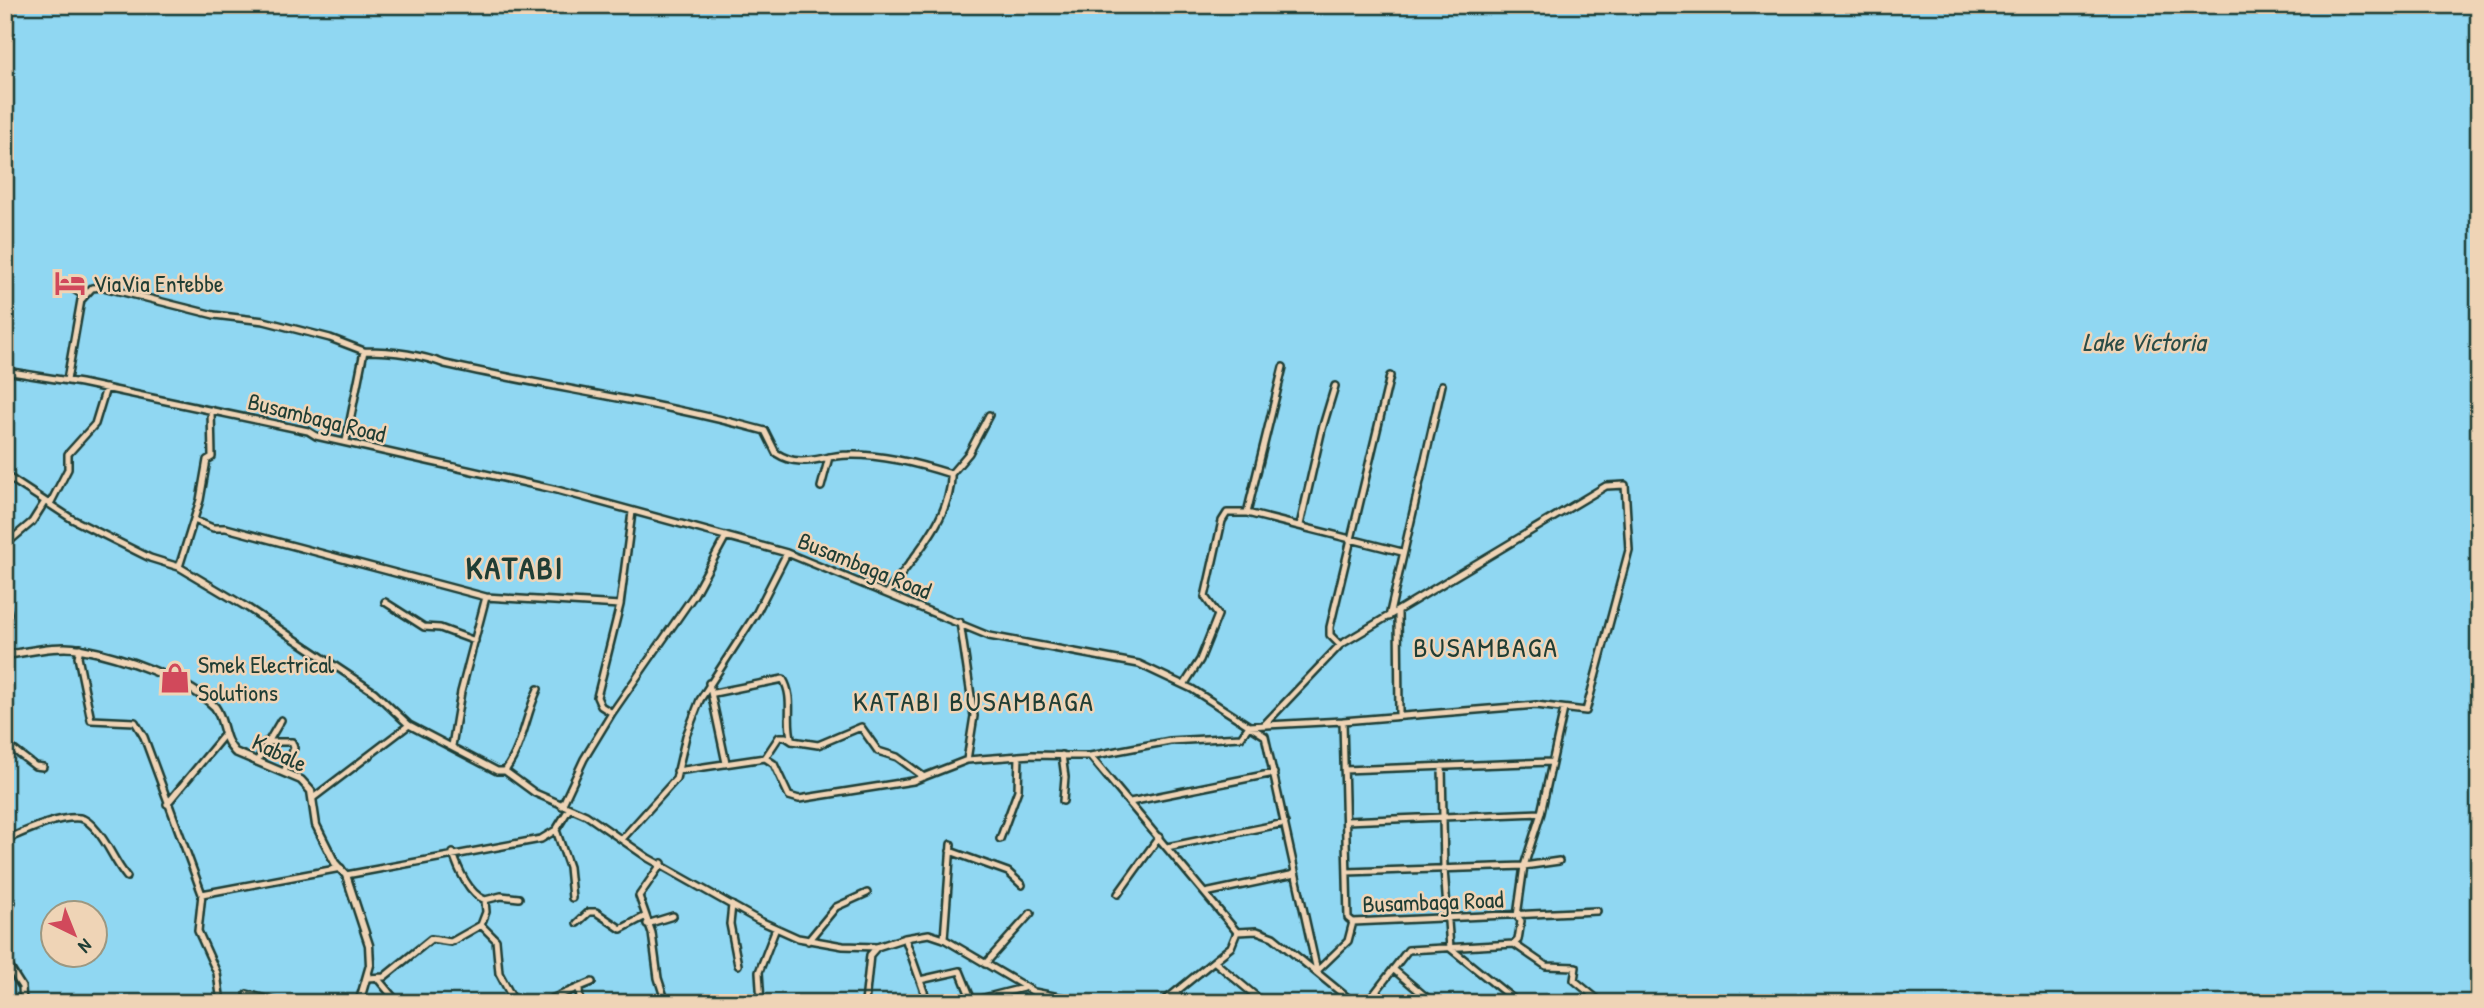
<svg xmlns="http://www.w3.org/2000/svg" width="2484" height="1008" font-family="'Patrick Hand',sans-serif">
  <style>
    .water { fill: #90d7f2; stroke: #6399a6; stroke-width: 2; fill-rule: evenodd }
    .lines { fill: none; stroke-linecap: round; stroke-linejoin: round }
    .minor-casing { stroke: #1f3d34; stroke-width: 10 }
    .tertiary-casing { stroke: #1f3d34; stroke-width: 11 }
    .minor { stroke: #efd4b6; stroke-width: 5 }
    .tertiary { stroke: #efd4b6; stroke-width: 6 }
    .labels { text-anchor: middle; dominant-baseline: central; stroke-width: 5; stroke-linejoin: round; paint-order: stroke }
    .poi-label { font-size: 24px; fill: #1f3d34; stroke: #efd4b6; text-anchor: start }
    .street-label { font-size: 24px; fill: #1f3d34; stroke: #efd4b6 }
    .water-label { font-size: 26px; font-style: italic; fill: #2a4c47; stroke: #efd4b6 }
    .quarter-label { font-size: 28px; letter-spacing: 2px; fill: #1f3d34; stroke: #efd4b6 }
    .district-label { font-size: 32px; font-weight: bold; letter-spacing: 2px; fill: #1f3d34; stroke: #efd4b6 }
  </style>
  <rect width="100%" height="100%" fill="#efd4b6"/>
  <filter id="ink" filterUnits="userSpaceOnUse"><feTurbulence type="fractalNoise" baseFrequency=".0143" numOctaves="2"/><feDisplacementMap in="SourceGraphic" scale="14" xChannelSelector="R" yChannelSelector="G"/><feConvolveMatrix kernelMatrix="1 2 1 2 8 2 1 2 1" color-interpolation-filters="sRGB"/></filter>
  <g filter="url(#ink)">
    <path class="water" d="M5 5H2479V1003H5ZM52 914H94V956H52Z"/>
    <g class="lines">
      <g class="minor-casing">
        <path id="minor" d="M71 287 83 295
          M5 301H8
          M5 371 81 383 308 431 316 436 557 490 787 553 989 636 1139 664 1192 689 1265 736 1317 971 1348 941 1353 922
          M67 380 81 300 92 288 103 287 214 315 264 321 330 338 364 351
          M346 441 364 351C392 351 419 354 445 364 551 388 660 402 765 431L776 453C802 470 821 455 849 455 883 454 920 464 951 474 953 516 911 560 888 592
          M951 474 969 453 989 415
          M5 475 72 519 150 558 179 567 248 608 374 692 409 725 497 771H505L535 793 586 815 648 858 758 920 798 938 843 946 877 947 905 938 928 1003
          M821 487 829 457
          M50 504 68 469V454L95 424 106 388
          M1247 513 1283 367
          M194 520 213 528H226L486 597 620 605
          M1300 525 1322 429 1335 386
          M5 545 32 522 44 503
          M179 567 200 500 207 460 212 457 211 410
          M5 598 8 613 5 647
          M385 602 424 627 440 628 475 641
          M1398 612 1399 714
          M1389 617 1442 385
          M960 622 974 716 967 760
          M1340 645 1330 635V627L1390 376
          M80 648 78 657 91 720 135 722 144 737 202 894 198 931 217 973 221 1003
          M709 683 726 763
          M1184 685 1200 660 1218 615 1205 597 1222 521 1227 513H1247L1402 552
          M714 693 783 679C795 699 785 720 792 741L818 745 861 727 878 751 897 757 924 777
          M612 713 694 595 726 536
          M1264 725 1340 645 1606 486 1625 485 1629 550 1586 711 1536 705 1343 721
          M1249 726 1343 721 1348 918 1353 922 1597 911
          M266 742H292L294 748 284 772
          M452 746 461 692 486 597
          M5 752 14 750 35 766 43 767
          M1062 755 1065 777 1063 801
          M765 758 779 737H786L792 741
          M257 761 281 720
          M1442 766 1444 869 1450 948 1518 1003
          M1344 770 1551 762
          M505 771C523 746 525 717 538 689
          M677 771 765 758 774 764 789 796 799 799 913 781 967 760 1032 755 1090 756
          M313 798 409 725
          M1130 802 1274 773
          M167 804 224 735
          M562 806 584 759 612 713 601 706 597 697 620 605 632 512
          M1346 821 1541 813
          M556 830 569 867 572 898
          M623 838 676 779 686 736 700 700 757 612 787 553
          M1000 839 1018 790 1019 756
          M5 840C26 831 57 816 80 818 87 819 93 826 97 831 109 845 115 863 127 877
          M1167 847 1285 823
          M950 851 1008 872 1022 885
          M662 863 639 896 652 933 658 978 666 1003
          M1347 872 1524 866 1541 813 1564 709
          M346 875 541 839 556 830 569 809
          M1205 893 1295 874
          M202 894 341 868
          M1118 894 1159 837
          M485 900 501 896 519 898
          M732 905 730 924 738 965
          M5 920 12 902
          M577 923 589 912H596L621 929 644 917
          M647 924 673 916
          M481 925 496 940 499 973 515 1003
          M1237 932 1257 931 1273 937 1354 1003
          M905 938 929 934 944 939 1034 992 1089 1003
          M944 939 951 844
          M808 941 836 907 867 893
          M1514 944 1546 966 1576 967 1574 980 1602 1003
          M5 960 22 987 23 1003
          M1215 962 1264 1003
          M985 964 1031 913
          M1393 969 1433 1003
          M367 978 384 977 431 939 451 942 481 925 486 912 485 900C469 894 458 869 453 853
          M378 979 398 1003
          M920 980 960 971 973 1003
          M579 988 580 1003
          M247 994 281 1003
          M1176 994 1187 1003
          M972 1001 1023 988
          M541 1003 592 982
          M761 1003 759 972 776 928
          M865 1003 870 955 877 947
          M1162 1003 1231 947 1237 932 1090 756 1170 741 1241 737 1249 726
          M1367 1003 1408 950 1514 944 1518 940 1521 921 1517 916 1524 866 1559 861"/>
      </g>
      <g class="tertiary-casing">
        <path id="tertiary" d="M5 655C28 652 59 644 81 649 120 656 187 679 215 707 225 721 222 739 235 752L301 780 311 791 316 825 335 863 346 875 369 945 370 965 359 1003"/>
      </g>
      <use href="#minor" class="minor"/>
      <use href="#tertiary" class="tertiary"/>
    </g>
  </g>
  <defs>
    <g id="hotel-bare" transform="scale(2.415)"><path d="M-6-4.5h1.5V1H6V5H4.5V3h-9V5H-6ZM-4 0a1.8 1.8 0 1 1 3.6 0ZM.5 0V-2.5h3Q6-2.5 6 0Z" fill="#d1495b" stroke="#efd4b6" stroke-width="2.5" paint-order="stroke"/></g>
    <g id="shop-bare" transform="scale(2.415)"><path d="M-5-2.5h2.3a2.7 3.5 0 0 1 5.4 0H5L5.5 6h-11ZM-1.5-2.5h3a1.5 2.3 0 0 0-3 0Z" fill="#d1495b" stroke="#efd4b6" stroke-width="2.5" paint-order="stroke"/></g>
  </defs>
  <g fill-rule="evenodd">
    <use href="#hotel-bare" x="70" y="283"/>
    <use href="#shop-bare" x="175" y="678"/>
  </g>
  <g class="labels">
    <g class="poi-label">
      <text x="93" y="283">ViaVia Entebbe</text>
      <text x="198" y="664">Smek Electrical<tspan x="198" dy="28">Solutions</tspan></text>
    </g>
    <g class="street-label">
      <text transform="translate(317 417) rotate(14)">Busambaga Road</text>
      <text transform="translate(865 565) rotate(22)">Busambaga Road</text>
      <text transform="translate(280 752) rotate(26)">Kabale</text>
      <text transform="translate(1433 901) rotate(-2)">Busambaga Road</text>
    </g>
    <g class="water-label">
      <text x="2144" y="341">Lake Victoria</text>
    </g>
    <g class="quarter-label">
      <text x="1486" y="647">BUSAMBAGA</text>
      <text x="974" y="701">KATABI BUSAMBAGA</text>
    </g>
    <g class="district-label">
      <text x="515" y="567">KATABI</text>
    </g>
  </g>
  <rect width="2484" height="1008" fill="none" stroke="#efd4b6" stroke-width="28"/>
  <rect x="14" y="14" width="2456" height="980" fill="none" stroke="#1f3d34" stroke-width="2.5" filter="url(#ink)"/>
  <g transform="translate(74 934) rotate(137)"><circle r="33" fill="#efd4b6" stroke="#9c9882" stroke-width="2"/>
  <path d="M0-5L12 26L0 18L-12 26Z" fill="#d1495b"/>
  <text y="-10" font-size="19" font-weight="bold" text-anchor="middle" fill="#1f3d34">N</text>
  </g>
</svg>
